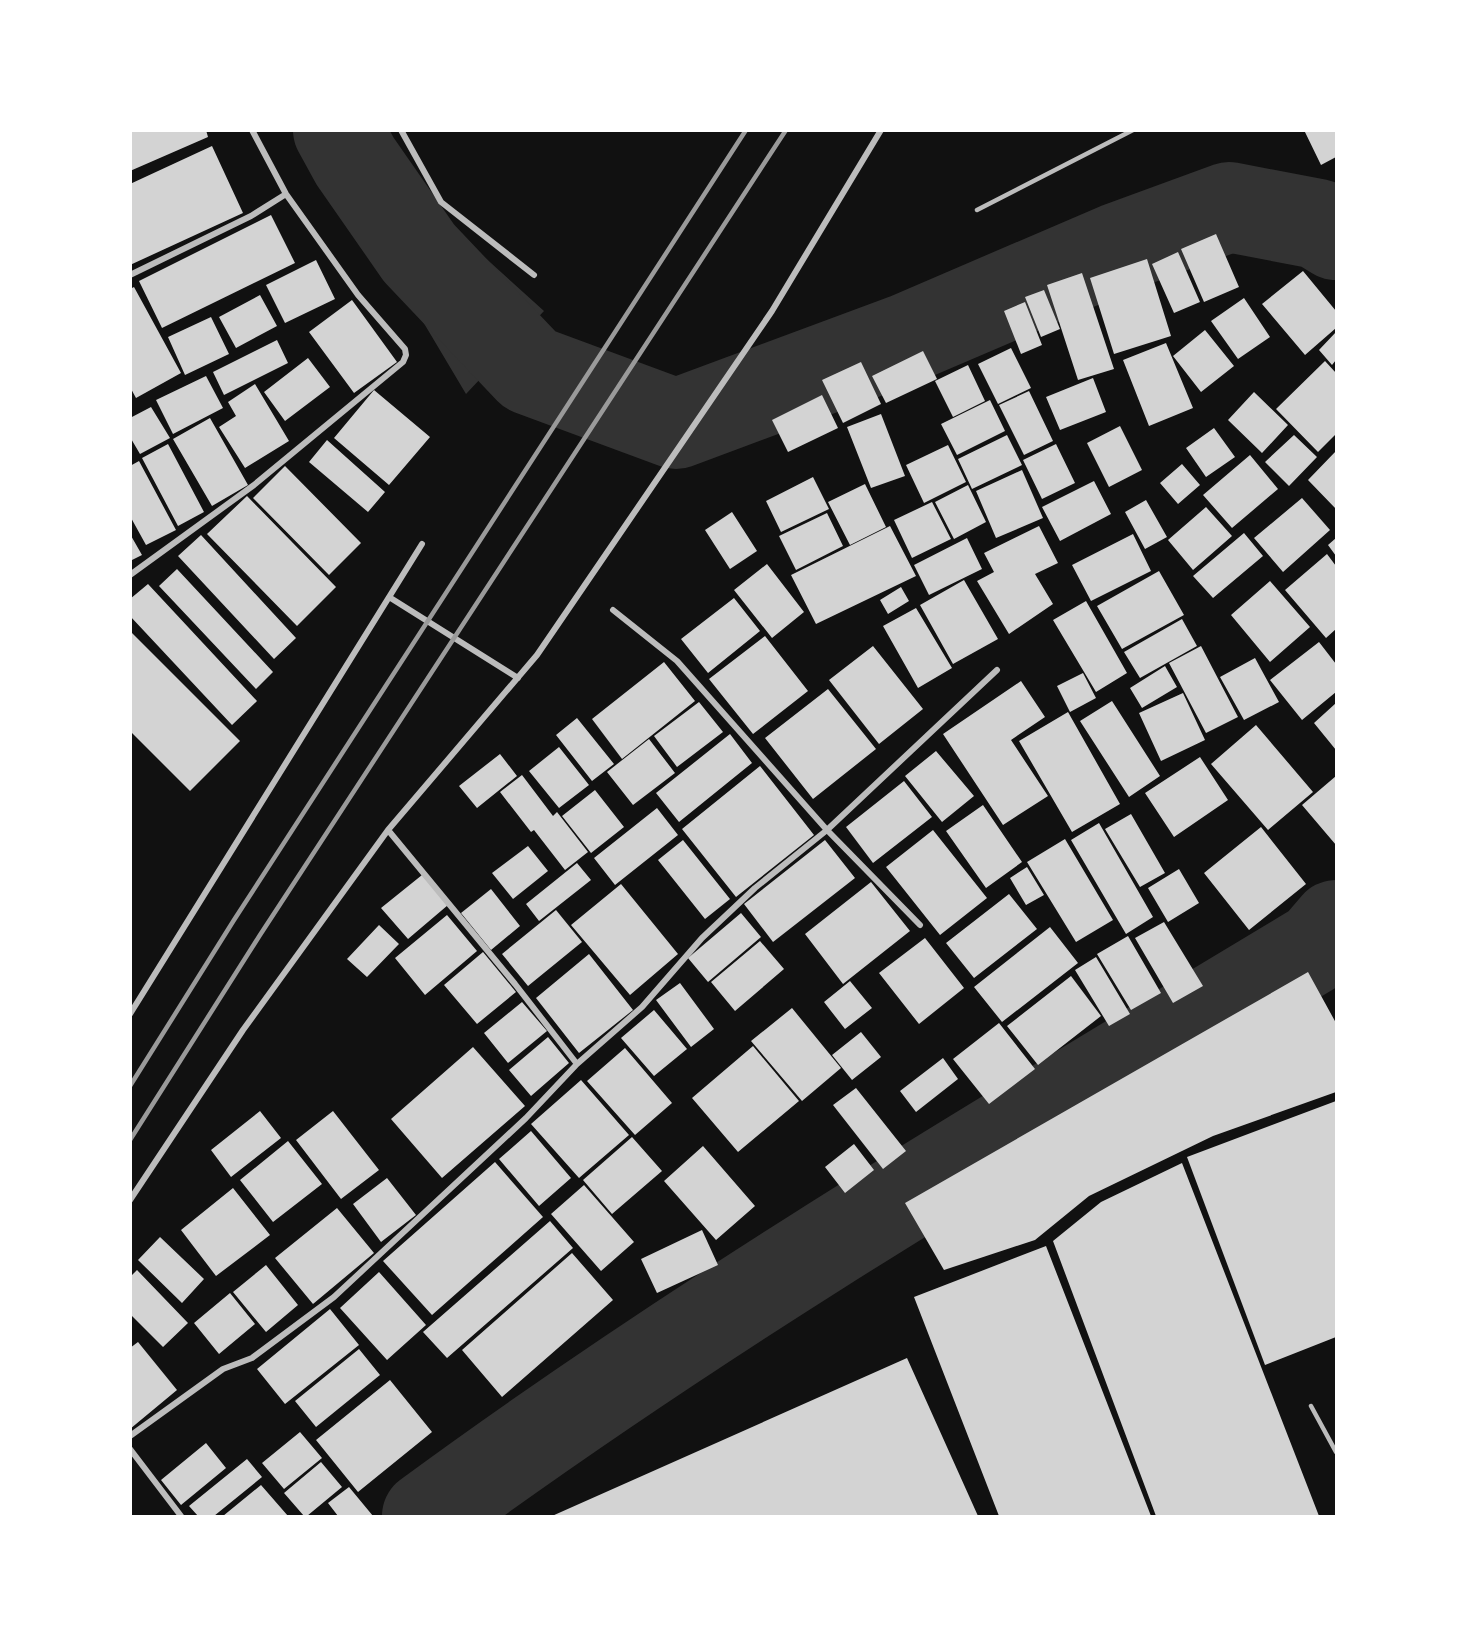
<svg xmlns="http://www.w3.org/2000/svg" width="1467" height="1647" font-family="Helvetica,sans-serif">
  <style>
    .water { fill: #333 }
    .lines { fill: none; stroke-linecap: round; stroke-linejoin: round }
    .river { stroke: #333; stroke-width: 90 }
    .building { fill: #d3d3d3 }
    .service { stroke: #bcbcbc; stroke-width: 4.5 }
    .minor { stroke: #bcbcbc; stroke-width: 6 }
    .rail { stroke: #9a9a9a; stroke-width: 4.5 }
  </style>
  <rect width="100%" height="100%" fill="#111"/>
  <path class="water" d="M305 131H383L428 206 544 311 466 394 378 246Z"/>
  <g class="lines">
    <path class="river" d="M338 130 355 161 419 253 530 370 676 424 905 339 1117 248 1229 207 1318 224 1336 235
      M427 1516C711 1307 1016 1128 1318 946L1336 925"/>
  </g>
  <path class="building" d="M130 130H206L208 137 130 171Z
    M1304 130H1336V157L1321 165Z
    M212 146 243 213 130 265V184Z
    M271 215 295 263 162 328 139 281Z
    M1216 234 1239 287 1204 302 1181 249Z
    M1178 252 1200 302 1174 313 1152 264Z
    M1147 259 1171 336 1114 354 1090 278Z
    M316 260 335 299 285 323 266 285Z
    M1303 271 1336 311V328L1305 355 1262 304Z
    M1082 273 1114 369 1078 380 1047 285Z
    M134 287 181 373 136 398 130 387V289Z
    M1044 290 1060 329 1041 337 1025 297Z
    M260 295 277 326 236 348 219 317Z
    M1244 298 1270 337 1238 359 1211 321Z
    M352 300 397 362 354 393 309 332Z
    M1025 302 1042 345 1021 354 1004 311Z
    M211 317 229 354 185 375 168 337Z
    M1205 330 1234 366 1201 392 1173 356Z
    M1336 332V360L1332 365 1319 350Z
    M277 340 288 363 224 395 213 372Z
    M1166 343 1193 408 1149 426 1123 360Z
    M1011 348 1031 388 998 404 978 364Z
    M923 351 937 379 886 403 872 376Z
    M308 358 330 387 285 421 264 392Z
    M1325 361 1336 373V434L1318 452 1276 409Z
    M861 362 881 404 843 423 822 380Z
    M968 365 985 401 953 417 935 381Z
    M206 376 223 408 173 434 156 400Z
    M1093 378 1106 412 1060 430 1046 397Z
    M255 384 289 441 245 468 219 427 236 416 228 402Z
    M374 390 430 437 389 485 334 438Z
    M1029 391 1053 441 1024 455 999 405Z
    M1254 392 1288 425 1262 453 1228 420Z
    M822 395 838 428 788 452 772 420Z
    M990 400 1005 431 957 455 941 424Z
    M151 407 170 438 140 454 130 437V418Z
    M881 414 905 476 871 488 847 427Z
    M210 418 248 485 212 506 173 439Z
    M1120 426 1142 470 1109 487 1087 443Z
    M1214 428 1235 457 1206 477 1186 448Z
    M1007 435 1022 465 972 489 958 459Z
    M1294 435 1317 457 1289 486 1265 462Z
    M327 440 385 492 368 512 309 462Z
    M168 444 204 512 178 526 142 458Z
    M1056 444 1075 483 1042 499 1023 460Z
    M948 445 966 482 924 503 906 465Z
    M1336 451V509L1308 480Z
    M1250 455 1278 489 1232 528 1203 495Z
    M139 461 176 530 146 545 130 516V466Z
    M1182 464 1200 485 1178 504 1160 483Z
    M285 466 361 543 329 575 253 498Z
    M1022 470 1043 518 996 538 976 491Z
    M813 477 829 509 781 532 766 501Z
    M1094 481 1111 514 1060 541 1042 507Z
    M865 484 886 527 850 545 828 502Z
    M968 485 986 522 954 539 935 502Z
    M247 496 336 587 297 626 207 534Z
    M1302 498 1330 530 1283 572 1254 538Z
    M1146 500 1167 537 1145 549 1125 512Z
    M932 502 951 539 912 558 894 520Z
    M1206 507 1232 536 1193 570 1168 540Z
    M732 512 757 551 730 569 705 530Z
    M827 513 843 546 796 570 779 536Z
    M890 526 916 576 816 624 791 575Z
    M1039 526 1058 563 1035 574 1053 604 1009 634 977 581 994 572 984 553Z
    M1244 533 1263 556 1213 598 1193 576Z
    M130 534 142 555 130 561Z
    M1133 534 1151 571 1091 601 1072 565Z
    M201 535 296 638 274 659 178 556Z
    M967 538 982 569 929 595 914 565Z
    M1336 538V556L1328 545Z
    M1327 554 1336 566V629L1326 638 1285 590Z
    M767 564 804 612 772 638 734 590Z
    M177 569 273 672 256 689 159 586Z
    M1159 571 1184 615 1122 649 1097 606Z
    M964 580 998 639 953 664 920 605Z
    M1270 581 1310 627 1270 662 1231 615Z
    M148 584 257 701 232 725 130 616V599Z
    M901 587 909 601 888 614 880 600Z
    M734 598 760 631 708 673 681 639Z
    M1086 601 1127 673 1096 692 1053 620Z
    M916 608 952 668 918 688 883 626Z
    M1182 619 1197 646 1140 678 1124 652Z
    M130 631 240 741 190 791 130 731Z
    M765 636 808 691 753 734 709 679Z
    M1319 642 1336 664V692L1302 720 1270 680Z
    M873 646 923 709 879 744 829 680Z
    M1201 646 1238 717 1206 733 1169 663Z
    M1255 658 1279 702 1244 720 1220 677Z
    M664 662 695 701 622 759 592 719Z
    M1165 666 1177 687 1142 708 1130 688Z
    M1083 673 1096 698 1070 712 1057 686Z
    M1021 681 1045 717 1011 740 1048 796 1003 825 943 734Z
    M828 689 876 749 813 799 765 738Z
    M1183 693 1205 740 1161 761 1139 713Z
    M1112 701 1160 776 1129 797 1080 721Z
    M699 702 723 732 677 767 654 736Z
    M1336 703V750L1314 723Z
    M1068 712 1120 804 1072 832 1019 741Z
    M577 718 614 764 592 781 556 735Z
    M1256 725 1313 792 1268 830 1211 764Z
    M730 734 752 763 679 822 656 793Z
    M649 739 675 773 633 805 607 772Z
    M559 747 589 785 559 808 529 771Z
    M936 751 974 796 942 822 905 776Z
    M500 754 517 776 477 808 459 786Z
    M1200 757 1228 800 1174 837 1145 793Z
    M760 766 814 835 736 897 682 829Z
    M522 775 553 816 557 812 588 852 565 870 534 830 531 832 500 792Z
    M1336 776V845L1302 805Z
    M904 781 932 817 873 863 846 827Z
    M595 790 624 827 591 853 562 816Z
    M983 805 1022 862 986 888 946 831Z
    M657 808 678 835 615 885 594 858Z
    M1131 814 1165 873 1140 887 1105 829Z
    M1099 823 1153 917 1126 934 1071 840Z
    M1261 827 1306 884 1249 930 1204 873Z
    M933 830 987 898 940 935 886 867Z
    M1065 839 1113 920 1076 942 1027 862Z
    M683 840 730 899 705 919 658 860Z
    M825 840 855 878 773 942 744 904Z
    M528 846 548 871 513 899 492 873Z
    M577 863 591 880 539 921 526 904Z
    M1027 867 1044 895 1026 905 1010 878Z
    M1179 869 1199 903 1168 922 1148 888Z
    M422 875 448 905 408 939 381 908Z
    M871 882 910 931 843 984 805 934Z
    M621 884 678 954 630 995 571 925Z
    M491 889 520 926 491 950 461 913Z
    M1009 894 1037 929 974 978 946 943Z
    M556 910 582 942 528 986 502 954Z
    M741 913 761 937 708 982 688 958Z
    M447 915 477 951 425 995 395 958Z
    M1164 922 1203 986 1173 1003 1135 938Z
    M379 925 399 944 367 977 347 959Z
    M1050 927 1078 963 1002 1022 974 987Z
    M1128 936 1161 993 1131 1010 1097 954Z
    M925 938 964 988 919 1024 879 973Z
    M760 941 784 969 735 1011 711 982Z
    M483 952 516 992 477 1024 444 985Z
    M589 954 633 1010 579 1053 536 998Z
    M1096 957 1130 1014 1109 1026 1075 970Z
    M1308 972 1336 1023V1092L1213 1136 1089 1196 1035 1240 944 1270 905 1203Z
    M1071 976 1101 1016 1038 1065 1007 1026Z
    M850 981 872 1008 845 1029 824 1002Z
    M680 983 714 1029 691 1047 656 1000Z
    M522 1002 547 1031 508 1063 484 1033Z
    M792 1008 841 1068 802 1101 751 1041Z
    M654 1010 687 1049 654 1076 621 1038Z
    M999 1023 1035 1069 989 1104 953 1059Z
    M861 1032 881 1057 852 1080 832 1055Z
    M548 1037 569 1063 531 1096 509 1070Z
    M753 1046 799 1101 738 1152 692 1098Z
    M473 1047 525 1106 442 1178 391 1119Z
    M625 1048 672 1103 635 1135 587 1081Z
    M943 1058 958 1079 916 1112 900 1091Z
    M581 1080 629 1135 579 1178 531 1124Z
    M856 1088 906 1151 883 1169 833 1105Z
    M1336 1101V1337L1265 1365 1187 1157Z
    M260 1111 281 1138 231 1177 211 1150Z
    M333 1111 379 1170 341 1199 296 1140Z
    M531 1131 571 1178 539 1206 499 1159Z
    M632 1137 662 1171 612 1214 583 1180Z
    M288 1141 322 1184 273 1222 240 1180Z
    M854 1144 874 1170 845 1193 825 1167Z
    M703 1146 755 1206 716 1240 664 1181Z
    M495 1162 543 1217 432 1315 383 1261Z
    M1182 1163 1319 1516H1156L1053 1241 1101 1202Z
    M387 1178 416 1215 381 1242 353 1204Z
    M584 1185 634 1242 601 1271 551 1214Z
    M233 1188 270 1235 216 1276 181 1230Z
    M337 1208 374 1253 313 1304 275 1258Z
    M550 1221 573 1248 447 1358 423 1332Z
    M702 1230 718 1265 657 1293 641 1259Z
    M160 1237 204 1279 182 1303 138 1260Z
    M1046 1246 1151 1516H999L914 1297Z
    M572 1253 613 1300 502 1397 462 1350Z
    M266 1265 298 1305 266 1332 233 1292Z
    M137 1270 188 1323 163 1347 130 1314V1277Z
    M379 1272 426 1325 387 1360 340 1308Z
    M230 1293 255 1324 219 1354 194 1323Z
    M330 1309 359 1345 285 1404 257 1369Z
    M138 1342 177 1390 130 1429V1348Z
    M359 1349 380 1375 316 1427 295 1401Z
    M907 1358 978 1516H552Z
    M390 1380 432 1432 358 1492 316 1440Z
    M300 1432 322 1458 284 1489 262 1463Z
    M206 1443 226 1468 181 1505 161 1480Z
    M247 1459 262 1477 214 1516H198L189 1506Z
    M321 1462 342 1487 307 1516H304L284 1493Z
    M261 1485 288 1516H223Z
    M349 1487 373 1516H338L328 1503Z"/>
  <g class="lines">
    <path class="service" d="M977 210 1133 130
      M1311 1406 1336 1452"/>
    <path class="minor" d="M401 130 441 202 534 275
      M130 275 251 216 286 194
      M130 575 254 485 403 362 406 355 405 349 358 295 286 194 252 130
      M389 597 518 678
      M613 610 677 661 827 830 920 925
      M388 830 515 984 577 1064
      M130 1014 422 544
      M130 1200 243 1030 388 830 537 655 772 311 881 130
      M130 1436 223 1369 252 1358 334 1297 526 1118 577 1064 642 1007 702 938 755 888 827 830 997 670
      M130 1449 181 1516"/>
    <path class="rail" d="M130 1086 234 920 746 130
      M130 1140 260 935 786 130"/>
  </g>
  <rect width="1467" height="1647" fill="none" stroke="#ffffff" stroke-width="264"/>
</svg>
